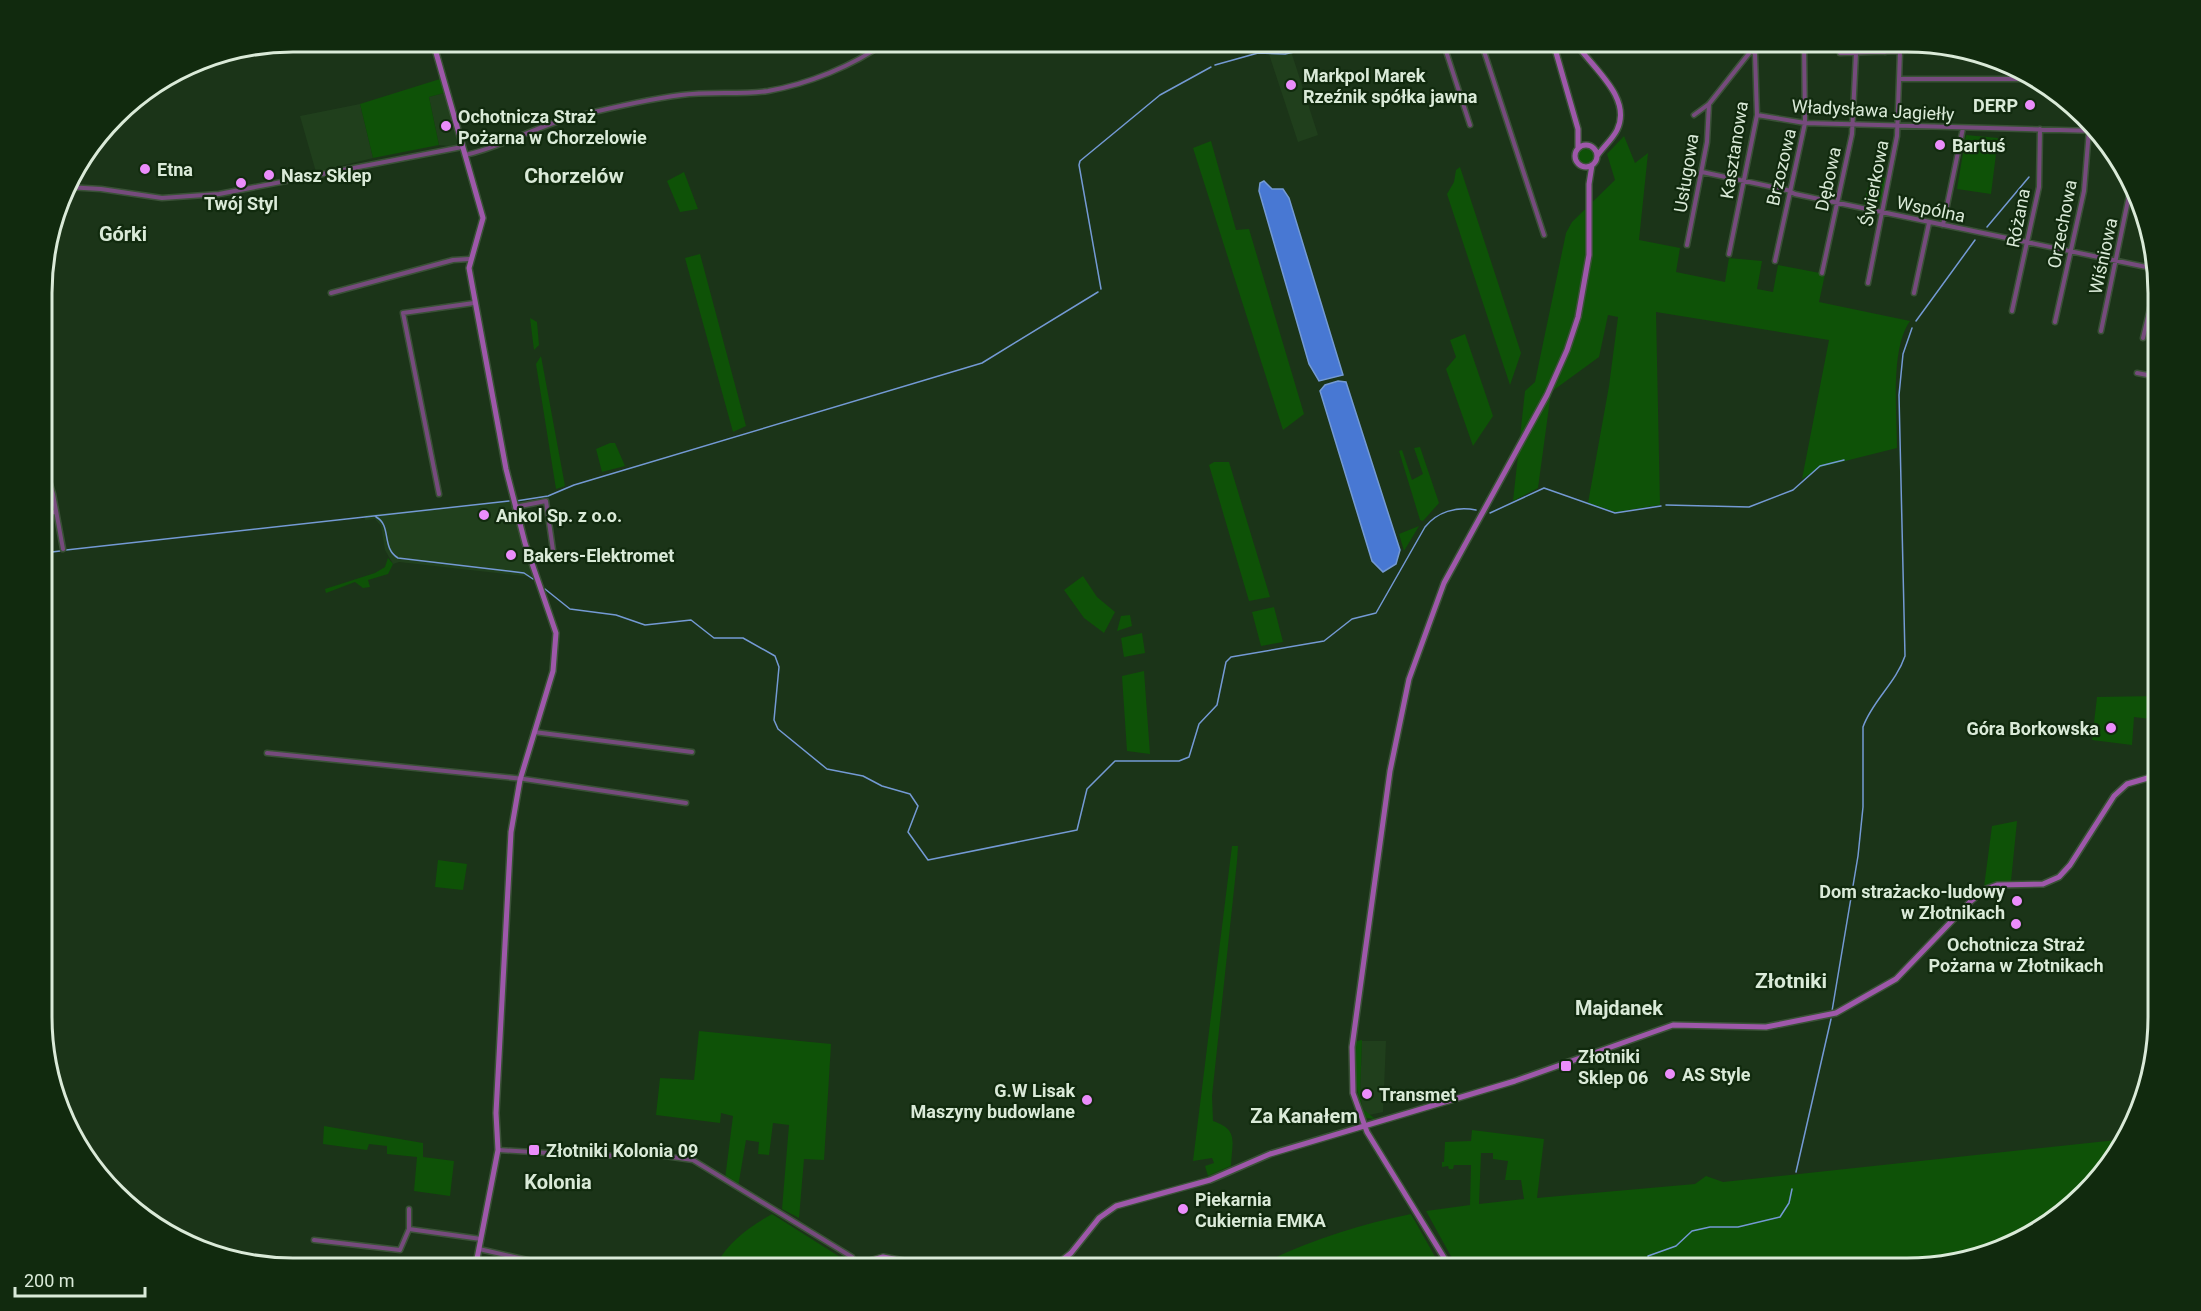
<svg xmlns="http://www.w3.org/2000/svg" width="2201" height="1311" font-family="Roboto,sans-serif">
  <style>
    .built { fill: #203f1c }
    .green { fill: #0e5207; fill-rule: evenodd }
    .water { fill: #4878d3; stroke: #749ad4; stroke-width: 1.5 }
    .lines { fill: none; stroke-linecap: round; stroke-linejoin: round }
    .stream { stroke: #749ad4; stroke-width: 1.5 }
    .street-casing { stroke: #3a5137; stroke-width: 7 }
    .secondary-casing { stroke: #3a5137; stroke-width: 8 }
    .street { stroke: #764b7d; stroke-width: 4 }
    .secondary { stroke: #9e58aa; stroke-width: 5 }
    .poi-dot { fill: #eb8dfb; stroke: #112a0e; stroke-width: 2 }
    .labels { text-anchor: middle; dominant-baseline: central; stroke-width: 4.5; stroke-linejoin: round; paint-order: stroke }
    .poi-label { font-size: 18px; font-weight: bold; fill: #daead8; stroke: #112a0e; text-anchor: start }
    .street-label { font-size: 18px; fill: #daead8; stroke: #112a0e }
    .neighbourhood-label { font-size: 20px; font-weight: bold; fill: #daead8; stroke: #112a0e }
    .quarter-label { font-size: 21px; font-weight: bold; fill: #daead8; stroke: #112a0e }
    .rim { fill: none; stroke: #daead8; stroke-width: 3 }
  </style>
  <rect width="100%" height="100%" fill="#1b3418"/>
  <path class="built" d="M1265 42H1288L1318 135 1298 142Z
    M444 93 458 144 449 146 439 145 429 97Z
    M360 104 373 158 316 172 300 116Z
    M516 501 533 577 399 562 393 564 385 550 381 526 375 519 365 520 364 515Z
    M1362 1041H1386L1383 1112 1369 1115 1362 1108 1360 1093Z"/>
  <path class="green" d="M440 79 444 93 429 97 439 145 373 158 360 104Z
    M1966 135 1998 138 1991 194 1957 189Z
    M1624 136 1635 163 1648 153 1639 240 1680 248 1676 272 1725 282 1729 258 1762 261 1757 289 1773 292 1778 265 1825 274 1819 302 1910 321C1890 349 1897 413 1897 448L1821 467 1802 479 1829 340 1656 312 1660 505 1616 512 1588 503 1609 386 1618 317 1608 315 1599 357 1551 392 1538 488 1513 501 1525 391 1535 382 1566 233 1572 222 1615 180 1607 154Z
    M1211 141 1236 230 1249 229 1304 414 1283 430 1193 148Z
    M1578 156a8 8 0 1 1 16 0a8 8 0 1 1-16 0Z
    M1460 167 1521 353 1510 385 1447 194 1454 182 1456 170Z
    M684 172 698 209 680 212 667 181Z
    M1871 174 1886 178 1882 201 1871 206 1864 204Z
    M700 254 746 426 733 432 685 258Z
    M530 318 537 322 539 345 534 350Z
    M1465 334 1493 416 1473 446 1446 369 1456 357 1450 340Z
    M541 356 565 486 556 489 536 364Z
    M610 443H615L625 466 602 472 596 449Z
    M1420 447 1439 503 1423 521 1420 520 1399 451 1402 450 1412 480 1423 474 1414 448Z
    M1214 462H1229L1270 597 1249 601 1209 465Z
    M1419 526 1404 551 1399 534Z
    M388 558 393 564 388 574 368 580 370 587 363 588 355 582 326 593 325 589 375 573 385 567Z
    M1083 576 1097 597 1115 612 1104 633 1084 618 1064 590Z
    M1274 607 1283 642 1261 646 1252 612Z
    M1130 615 1132 626 1117 631 1121 616Z
    M1142 633 1145 653 1124 657 1121 638Z
    M1144 671 1150 754 1127 751 1122 676Z
    M2158 696V720L2134 717 2132 745 2092 740 2097 697Z
    M2017 821 2011 881 1996 882 1984 887 1992 826Z
    M1232 846H1238L1237 861 1212 1096 1213 1121C1239 1130 1232 1141 1231 1166L1208 1176 1205 1166 1214 1163 1212 1158 1193 1161Z
    M438 860 467 864 463 890 435 887Z
    M699 1031 831 1044 824 1160 804 1159 799 1218 782 1209 789 1125 773 1123 769 1155 758 1154 759 1142 746 1140 738 1187 725 1179 733 1116 721 1113 720 1123 656 1115 660 1078 694 1080Z
    M1362 1040 1360 1093 1362 1108 1375 1119 1366 1118C1356 1096 1354 1071 1355 1045L1357 1041Z
    M324 1126 423 1143V1157L454 1161 450 1196 414 1191 417 1157 387 1154V1146L369 1144 367 1150 323 1144Z
    M1472 1130 1544 1139 1537 1198 1695 1184 1706 1176 1723 1182 2126 1139 2086 1195 2033 1235 1923 1268 1458 1269 1426 1211 1470 1205 1471 1165H1454L1453 1169H1449L1448 1166 1442 1167V1162H1444L1445 1142 1471 1141ZM1481 1153H1493V1159L1508 1161 1505 1180H1521L1524 1199 1479 1204Z
    M772 1214 840 1257 842 1255 847 1258 848 1261 829 1269H717L716 1265C729 1241 749 1227 772 1214Z
    M1411 1214 1442 1269H1252C1301 1243 1356 1225 1411 1214Z"/>
  <path class="water" d="M1264 181 1272 189H1283L1289 198 1343 375 1319 381 1309 364 1259 191 1260 183Z
    M1338 381 1346 382 1400 550 1396 564 1383 572 1372 561 1320 391 1325 385Z"/>
  <g class="lines">
    <path class="stream" d="M1215 65 1258 53 1285 54 1340 42
      M1987 227 2029 177
      M1101 289 1079 165 1080 161 1160 95 1211 67
      M1916 321 1975 240
      M516 501 548 496 574 485 982 363 1098 292
      M1666 505 1749 507 1793 490 1820 466 1844 460
      M1490 513 1544 488 1615 513 1661 506
      M376 517C392 525 381 548 398 558L524 573 533 579
      M66 550 509 501
      M44 553 60 551
      M545 589 570 609 616 615 645 625 691 620 714 638H743L775 656 779 667 774 720 778 729 827 769 863 776 882 786 910 794 918 806 908 832 928 860 1077 830 1087 789 1115 761H1179L1189 757 1199 724 1217 705 1226 662 1231 657 1324 641 1352 619 1376 613 1425 527C1437 512 1456 506 1476 510
      M1832 1011 1858 856 1863 807V727C1872 701 1896 683 1905 656L1899 395 1903 354 1912 328
      M1796 1172 1831 1019
      M1656 1269 1649 1262 1648 1256 1676 1246 1692 1231 1710 1227H1738L1780 1217 1789 1203 1792 1189"/>
    <g class="street-casing">
      <path id="street" d="M1443 42 1470 125
        M1481 42 1544 235
        M1840 42V53L1958 49
        M1885 52V42
        M1901 79H2038
        M1694 115 1709 104 1758 42
        M1757 115 1805 123 2097 131
        M465 155C503 147 536 126 573 117 606 109 648 99 681 95 710 91 739 95 768 91 808 84 853 66 886 42
        M1702 172 1787 190 1795 194 2156 269
        M67 187 101 189 162 198 219 194 462 147
        M1943 225 1963 128
        M1687 245 1707 142 1709 104
        M1729 254 1757 115 1755 54 1752 50
        M1775 261 1805 123 1804 42
        M1822 273 1852 134 1856 53
        M1868 283 1897 136 1900 52
        M331 293 453 260 469 259
        M1914 293 1929 223
        M2012 311 2039 187 2040 129
        M2055 322 2084 191 2089 130
        M2101 331 2131 186
        M2143 338 2158 274
        M2137 373 2158 377
        M44 464 53 494 63 549
        M439 494 403 313 474 303
        M515 507 546 501 553 550
        M44 513 56 512
        M534 732 692 752
        M267 753 524 779 686 803
        M498 1150 597 1156 651 1154 693 1160 852 1257 855 1263
        M409 1229 481 1239
        M409 1229V1209
        M314 1240 400 1250 409 1229
        M479 1249 532 1261"/>
    </g>
    <g class="secondary-casing">
      <path id="secondary" d="M433 42 483 218 469 268 506 469 525 543 556 633 553 671 520 780 511 832 496 1113 498 1150 475 1269
        M1553 42 1578 129V148
        M1575 42C1591 67 1633 97 1617 130 1612 140 1603 147 1597 156
        M1575 156a11 11 0 1 1 22 0a11 11 0 1 1-22 0Z
        M842 1269 883 1257 946 1269
        M1051 1269 1071 1253 1099 1218 1116 1206 1210 1180 1270 1154 1515 1081 1673 1025 1766 1027 1836 1013 1896 979 1971 901 1986 889 1997 885 2043 884 2059 877 2070 865 2114 796 2127 784 2158 775
        M1451 1269 1367 1132 1353 1093 1352 1047 1390 771 1409 679 1444 583 1547 395 1567 350 1578 317 1589 255V184L1592 165"/>
    </g>
    <use href="#street" class="street"/>
    <use href="#secondary" class="secondary"/>
  </g>
  <g class="poi-dot">
    <circle cx="1291" cy="85" r="6"/>
    <circle cx="2030" cy="105" r="6"/>
    <circle cx="446" cy="126" r="6"/>
    <circle cx="1940" cy="145" r="6"/>
    <circle cx="145" cy="169" r="6"/>
    <circle cx="269" cy="175" r="6"/>
    <circle cx="241" cy="183" r="6"/>
    <circle cx="484" cy="515" r="6"/>
    <circle cx="511" cy="555" r="6"/>
    <circle cx="2111" cy="728" r="6"/>
    <circle cx="2017" cy="901" r="6"/>
    <circle cx="2016" cy="924" r="6"/>
    <rect x="1560" y="1060" width="12" height="12" rx="3"/>
    <circle cx="1670" cy="1074" r="6"/>
    <circle cx="1367" cy="1094" r="6"/>
    <circle cx="1087" cy="1100" r="6"/>
    <rect x="528" y="1144" width="12" height="12" rx="3"/>
    <circle cx="1183" cy="1209" r="6"/>
  </g>
  <g class="labels">
    <g class="poi-label">
      <text x="1303" y="75">Markpol Marek<tspan x="1303" dy="21">Rzeźnik spółka jawna</tspan></text>
      <text x="2018" y="105" text-anchor="end">DERP</text>
      <text x="458" y="116">Ochotnicza Straż<tspan x="458" dy="21">Pożarna w Chorzelowie</tspan></text>
      <text x="1952" y="145">Bartuś</text>
      <text x="157" y="169">Etna</text>
      <text x="281" y="175">Nasz Sklep</text>
      <text x="241" y="203" text-anchor="middle">Twój Styl</text>
      <text x="496" y="515">Ankol Sp. z o.o.</text>
      <text x="523" y="555">Bakers-Elektromet</text>
      <text x="2099" y="728" text-anchor="end">Góra Borkowska</text>
      <text x="2005" y="891" text-anchor="end">Dom strażacko-ludowy<tspan x="2005" dy="21">w Złotnikach</tspan></text>
      <text x="2016" y="944" text-anchor="middle">Ochotnicza Straż<tspan x="2016" dy="21">Pożarna w Złotnikach</tspan></text>
      <text x="1578" y="1056">Złotniki<tspan x="1578" dy="21">Sklep 06</tspan></text>
      <text x="1682" y="1074">AS Style</text>
      <text x="1075" y="1090" text-anchor="end">G.W Lisak<tspan x="1075" dy="21">Maszyny budowlane</tspan></text>
      <text x="1379" y="1094">Transmet</text>
      <text x="546" y="1150">Złotniki Kolonia 09</text>
      <text x="1195" y="1199">Piekarnia<tspan x="1195" dy="21">Cukiernia EMKA</tspan></text>
    </g>
    <g class="street-label">
      <text transform="translate(1873 110) rotate(3)">Władysława Jagiełły</text>
      <text transform="translate(1734 150) rotate(-81)">Kasztanowa</text>
      <text transform="translate(1781 167) rotate(-77)">Brzozowa</text>
      <text transform="translate(1686 173) rotate(-81)">Usługowa</text>
      <text transform="translate(1828 179) rotate(-78)">Dębowa</text>
      <text transform="translate(1874 183) rotate(-79)">Świerkowa</text>
      <text transform="translate(1931 209) rotate(12)">Wspólna</text>
      <text transform="translate(2018 218) rotate(-79)">Różana</text>
      <text transform="translate(2062 224) rotate(-79)">Orzechowa</text>
      <text transform="translate(2103 256) rotate(-78)">Wiśniowa</text>
    </g>
    <g class="neighbourhood-label">
      <text x="123" y="234">Górki</text>
      <text x="1619" y="1008">Majdanek</text>
      <text x="1304" y="1116">Za Kanałem</text>
      <text x="558" y="1182">Kolonia</text>
    </g>
    <g class="quarter-label">
      <text x="574" y="176">Chorzelów</text>
      <text x="1791" y="981">Złotniki</text>
    </g>
  </g>
  <path d="M0 0H2201V1311H0ZM293 52H1907A241 241 0 0 1 2148 293V1017A241 241 0 0 1 1907 1258H293A241 241 0 0 1 52 1017V293A241 241 0 0 1 293 52Z" fill="#112a0e" fill-rule="evenodd"/>
  <path class="rim" d="M293 52H1907A241 241 0 0 1 2148 293V1017A241 241 0 0 1 1907 1258H293A241 241 0 0 1 52 1017V293A241 241 0 0 1 293 52Z"/>
  <path d="M15 1287v9h130v-9" fill="none" stroke="#daead8" stroke-width="3"/>
  <text x="24" y="1287" font-size="18" fill="#daead8" stroke="#112a0e" stroke-width="4.5" paint-order="stroke">200 m</text>
</svg>
